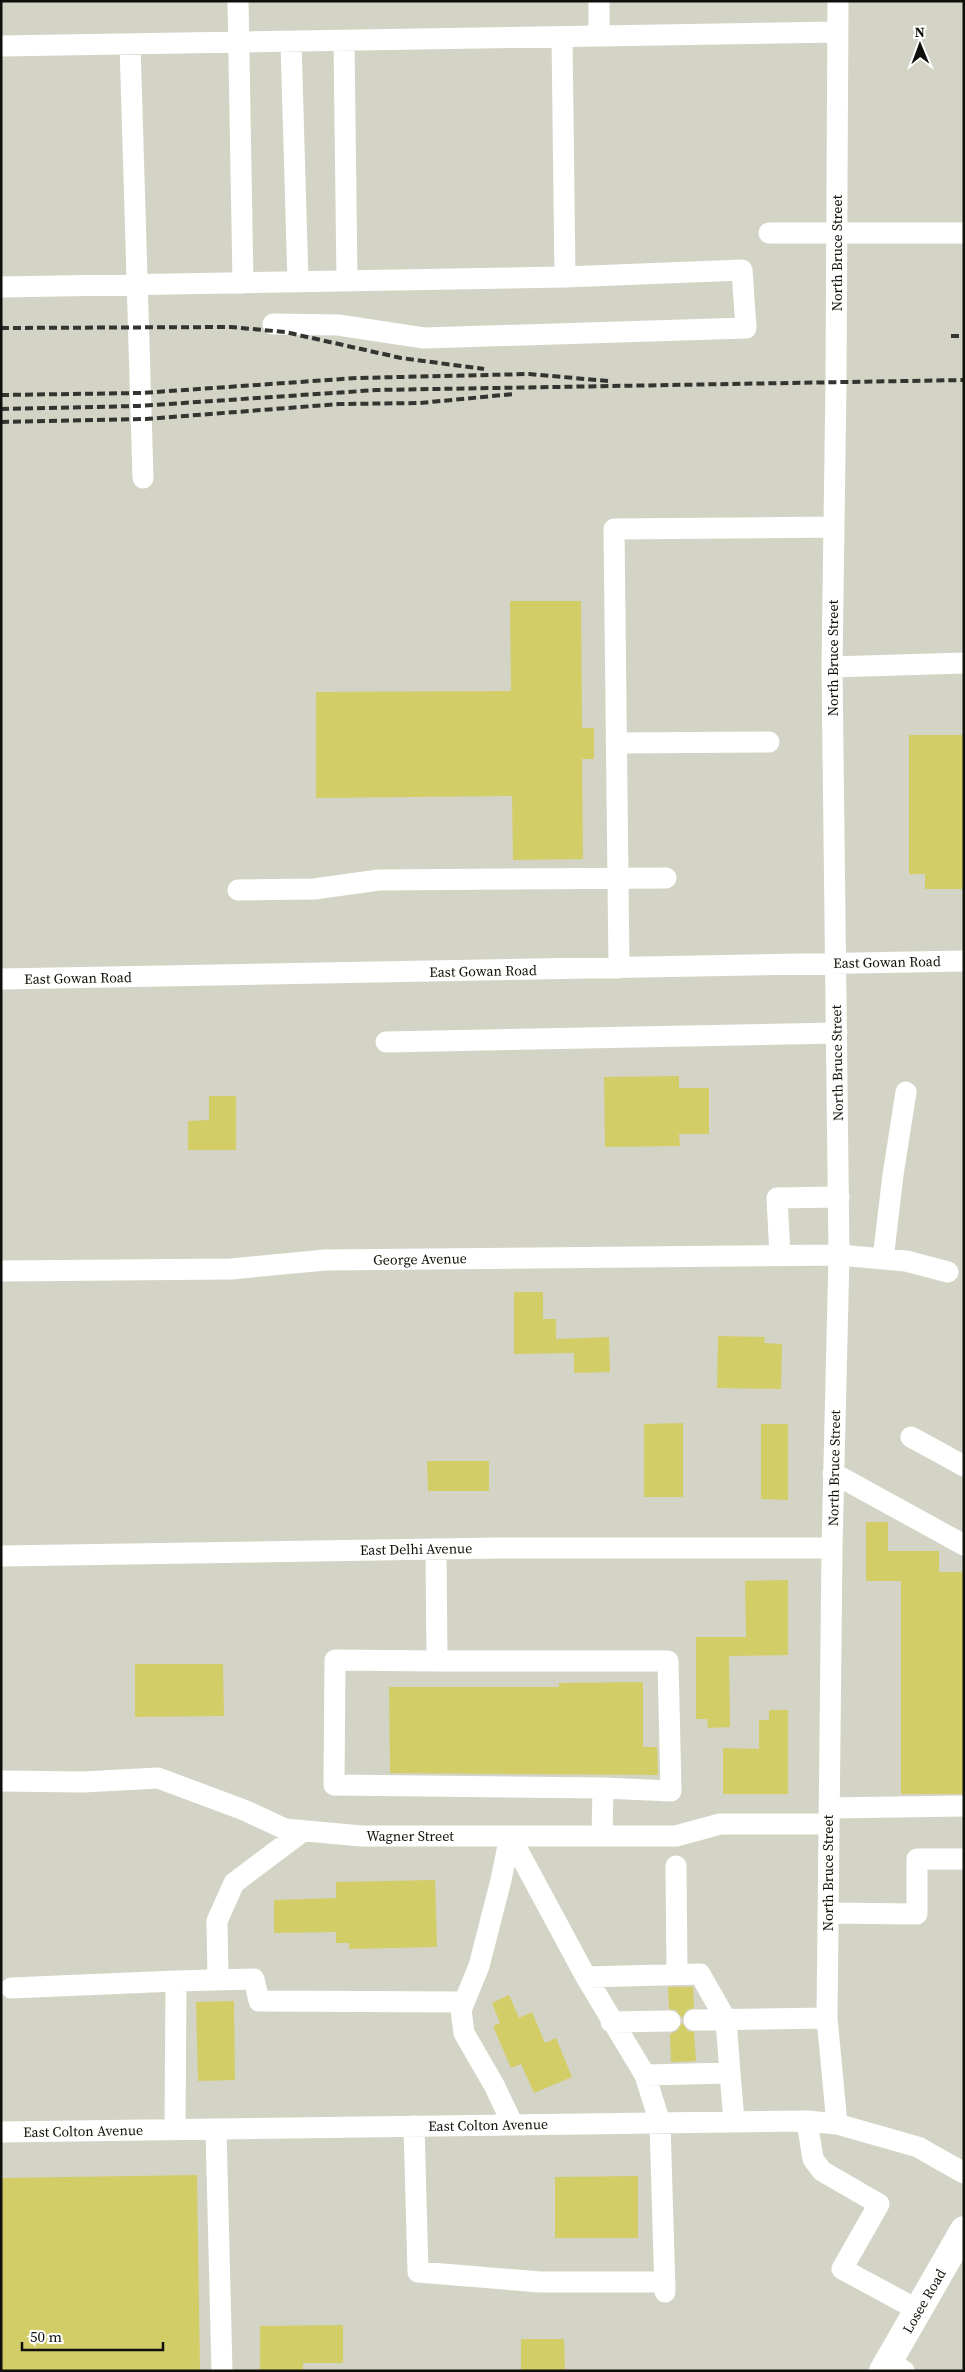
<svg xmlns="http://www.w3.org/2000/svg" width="965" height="2372" font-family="'Source Serif 4',serif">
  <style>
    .built { fill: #d4d4c6 }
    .building { fill: #d2cd67 }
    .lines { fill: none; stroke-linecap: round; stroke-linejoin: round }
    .minor { stroke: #fff; stroke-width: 21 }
    .major { stroke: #fff; stroke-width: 28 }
    .rail { stroke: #343430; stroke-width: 4; stroke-dasharray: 8 4; stroke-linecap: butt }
    .labels { text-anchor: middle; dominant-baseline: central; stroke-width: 4.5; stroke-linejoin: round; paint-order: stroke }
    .street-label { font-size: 14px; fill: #0f0f0c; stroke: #fffffe }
  </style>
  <rect width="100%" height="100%" fill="#e1e1da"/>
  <path class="built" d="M1 1H964V2371H1Z"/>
  <path class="building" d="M510 601H581L582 728H594V759H582L583 859 513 860 512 796 316 798V692L511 691Z
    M909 735H964V889H925V874H909Z
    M679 1076V1088H709V1134H679L680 1146 605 1147 604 1077Z
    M209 1096H236V1150H188V1121L209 1120Z
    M514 1292H543V1319H556V1339L609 1337 610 1372 574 1373V1353L514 1354Z
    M718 1336 765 1337 764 1343 782 1344 781 1389 717 1388Z
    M683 1423V1497H644V1424Z
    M761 1424H788V1500L761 1499Z
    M427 1461H489V1491H428Z
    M866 1522H888V1551H939V1572H964V1794H901V1581H866Z
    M788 1580V1655L729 1656 730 1727 708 1728 707 1719H696V1637H746L745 1581Z
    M135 1664H223L224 1716 135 1717Z
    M643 1682V1747H657L658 1775 390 1773 389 1687H559V1683Z
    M769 1710H788V1794H723V1748L759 1749V1720H769Z
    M435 1880 437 1947 349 1949V1943H336V1932L274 1933V1900L336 1898V1882Z
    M668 1987H693L694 2008 687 2010 682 2018 676 2010 669 2009Z
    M509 1995 519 2018 532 2012 545 2043 556 2038 572 2077 534 2093 521 2064 511 2068 493 2026 500 2023 492 2003Z
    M234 2001 235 2080 198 2081 196 2002Z
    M682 2023 688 2031 694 2032 696 2061 671 2062 670 2034 677 2031Z
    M197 2175 200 2371H1V2178Z
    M638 2176V2238H555V2177Z
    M343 2325V2363H303V2371H260V2326Z
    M521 2339H564L565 2371H521Z"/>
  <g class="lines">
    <path class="minor" d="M238 1 243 283
      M599 1V36
      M344 41 347 281
      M291 43 298 282
      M130 44 143 478
      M1 46 838 32
      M769 233H964
      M1 287 565 277 562 37
      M273 324 338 325 424 338 746 328 742 270 565 277
      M832 667 964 663
      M616 743 769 742
      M238 890 314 889 379 880 666 878
      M619 968 614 529 834 527
      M1 979 964 961
      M386 1042 837 1033
      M780 1256 777 1198 839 1197
      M883 1259 893 1175 906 1092
      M1 1271 231 1269 325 1260 839 1255 906 1261 948 1272
      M911 1437 964 1466
      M833 1473 964 1545
      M436 1549 437 1661 335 1660 334 1785 603 1788 602 1836
      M1 1556 499 1548H832
      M437 1661H668L671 1791 603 1788
      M1 1781 83 1782 158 1778 244 1810 285 1829 361 1836H676L720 1824H829
      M829 1808 964 1806
      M510 1836 586 1977 645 2075 660 2123 665 2292
      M510 1836 501 1880 479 1966 461 2010 464 2033 494 2085 513 2125
      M676 1866 677 1975
      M828 1913 917 1914V1859H964
      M586 1977 700 1974 726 2020 730 2073
      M218 1980 217 1921 234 1883 303 1831
      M176 1981 254 1979 259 2001 463 2002
      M11 1988 176 1981 175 2130
      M694 2020 827 2018
      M611 2022 670 2021
      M645 2075 730 2073 734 2121
      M807 2121 813 2159 822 2171 879 2204 842 2269 918 2310
      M837 2124 827 2018 832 1548 839 1255 832 667 836 382 838 1
      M414 2126 418 2272 540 2282H665
      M216 2129 222 2371
      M1 2132 807 2121 837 2124 918 2147 964 2173
      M889 2362 904 2371"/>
    <path class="major" d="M883 2371 964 2230"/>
    <path class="rail" d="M1 328 231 327 285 332 401 358 484 369
      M951 336H964
      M1 395 141 393 357 378 529 374 608 381
      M1 409 138 406 377 390 964 380
      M1 422 146 419 339 404 420 403 514 394"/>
  </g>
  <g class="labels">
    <g class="street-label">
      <text transform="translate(837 253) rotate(-90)">North Bruce Street</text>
      <text transform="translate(833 658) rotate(-90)">North Bruce Street</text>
      <text transform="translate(887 962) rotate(-1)">East Gowan Road</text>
      <text transform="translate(483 971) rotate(-1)">East Gowan Road</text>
      <text transform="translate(78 978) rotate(-1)">East Gowan Road</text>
      <text transform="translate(837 1063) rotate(-91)">North Bruce Street</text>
      <text transform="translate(420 1259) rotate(-1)">George Avenue</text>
      <text transform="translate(834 1468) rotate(-89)">North Bruce Street</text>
      <text transform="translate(416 1549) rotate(-1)">East Delhi Avenue</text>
      <text x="410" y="1836">Wagner Street</text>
      <text transform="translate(828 1873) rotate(-90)">North Bruce Street</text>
      <text transform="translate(488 2125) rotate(-1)">East Colton Avenue</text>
      <text transform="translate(83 2131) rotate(-1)">East Colton Avenue</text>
      <text transform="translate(924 2301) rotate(-60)">Losee Road</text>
    </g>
  </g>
  <rect width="965" height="2372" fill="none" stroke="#0f0f0c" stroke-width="5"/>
  <g transform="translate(920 45) rotate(359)" stroke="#fffffe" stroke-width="4" paint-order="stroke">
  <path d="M0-4L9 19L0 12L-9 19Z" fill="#0f0f0c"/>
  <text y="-8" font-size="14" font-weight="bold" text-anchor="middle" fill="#0f0f0c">N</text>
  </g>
  <path d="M22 2342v8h141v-8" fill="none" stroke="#0f0f0c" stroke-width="2.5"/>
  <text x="30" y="2342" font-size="15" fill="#0f0f0c" stroke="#fffffe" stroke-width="4" paint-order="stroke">50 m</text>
</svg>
